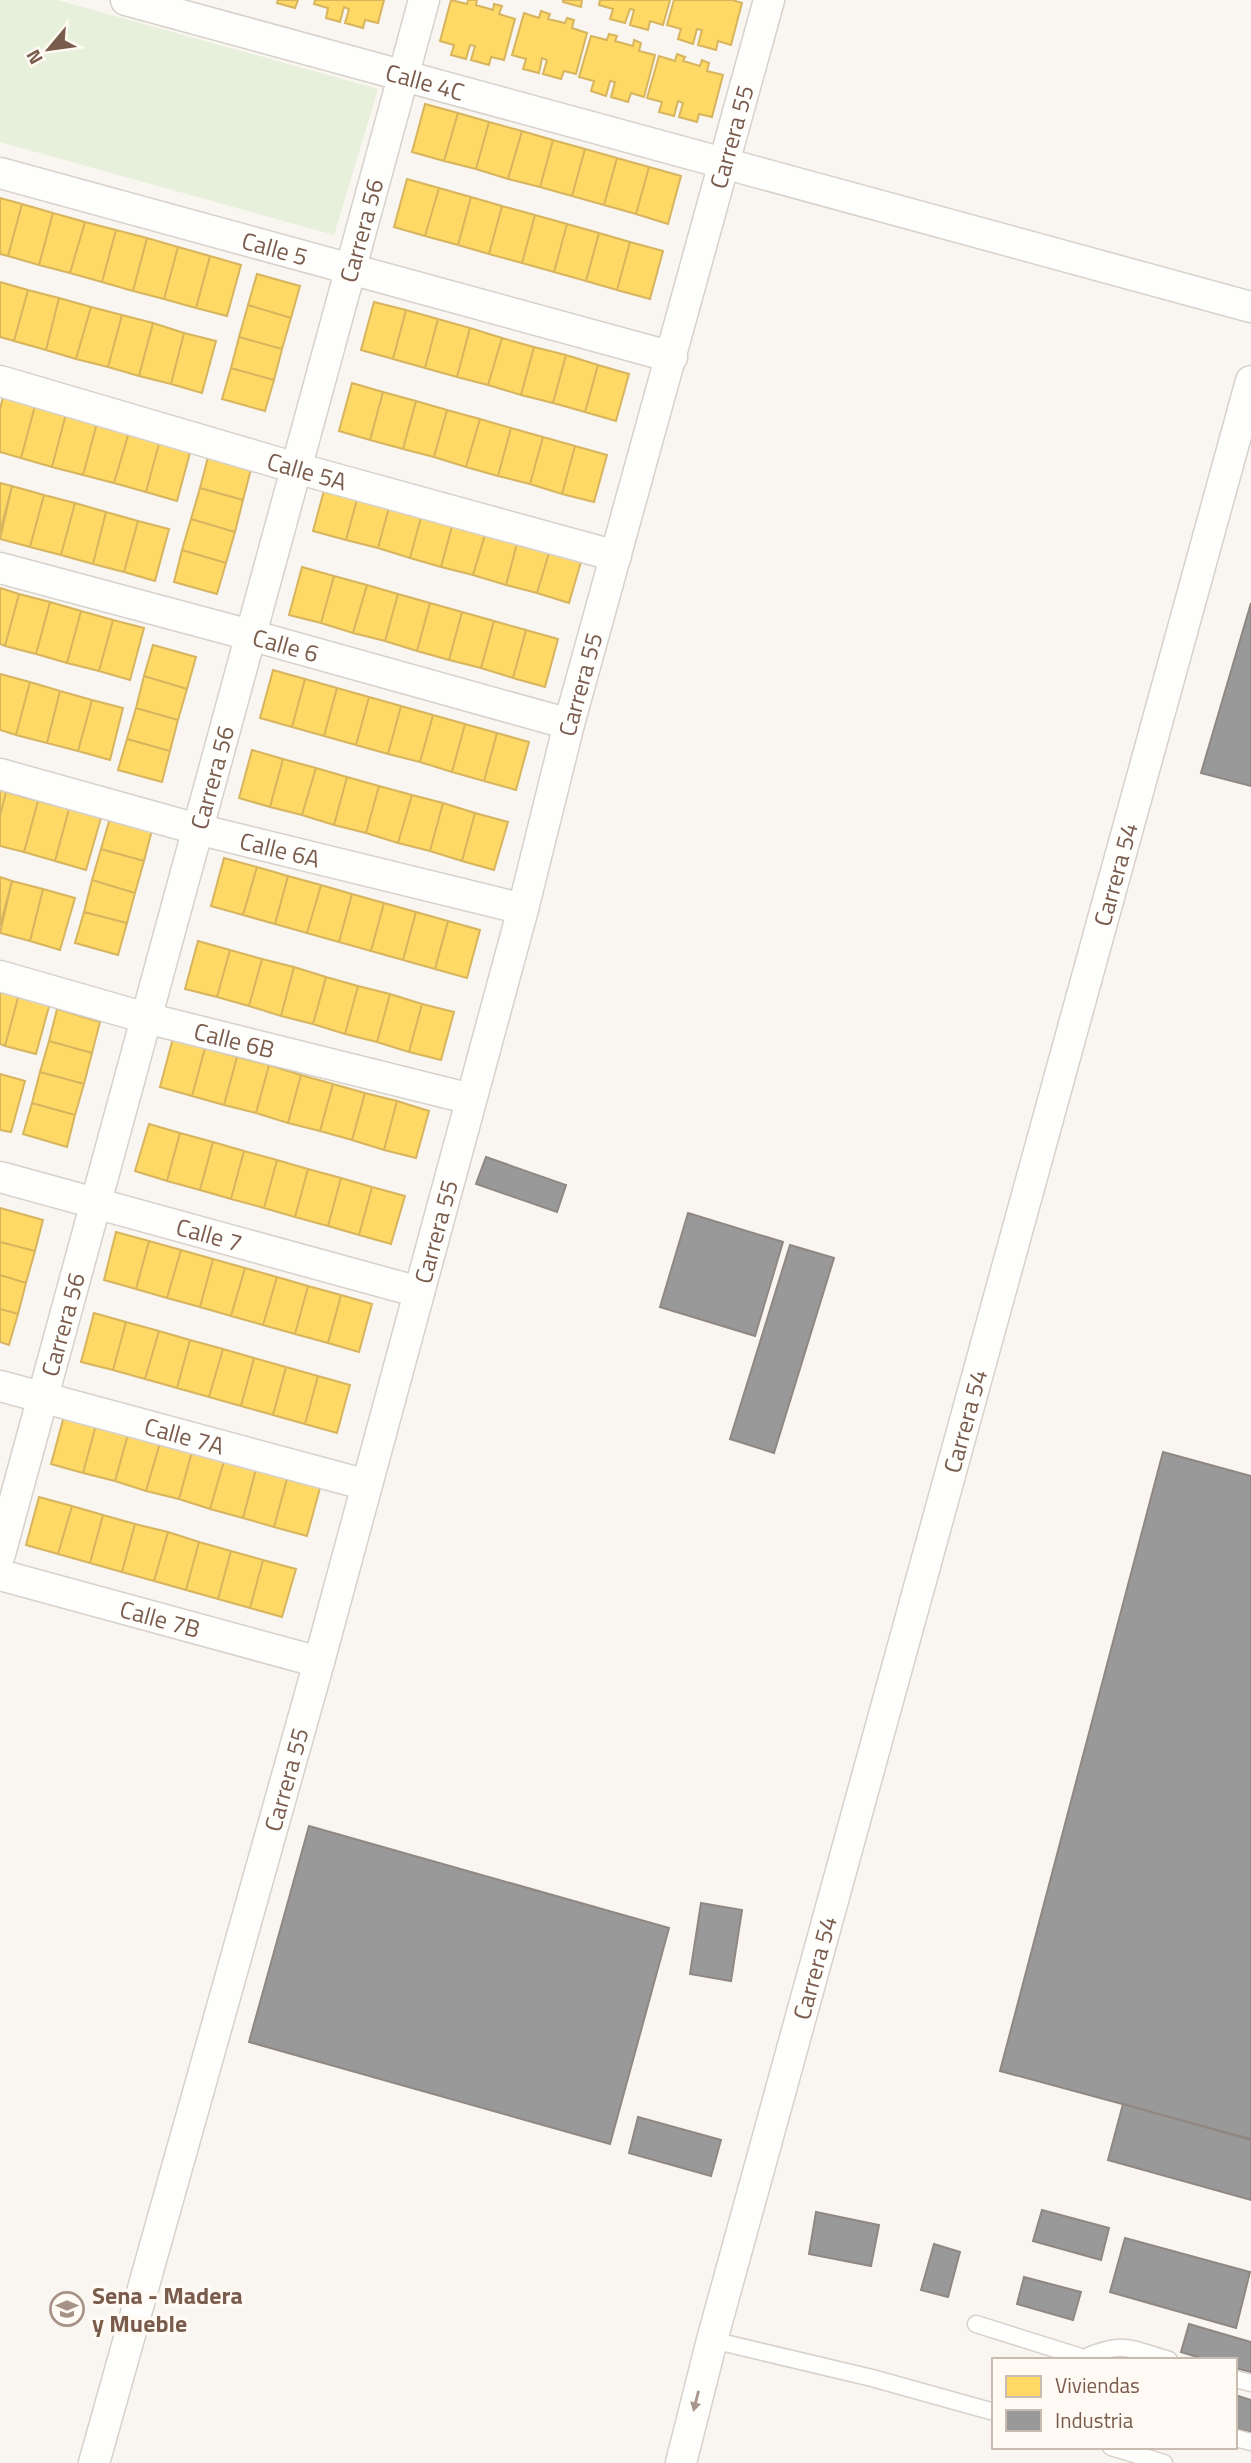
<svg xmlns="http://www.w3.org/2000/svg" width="1251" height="2463" font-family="'Titillium Web',sans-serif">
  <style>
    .green { fill: #e7f0db }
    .homes { fill: #ffd966; stroke: #d7b45e; stroke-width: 2 }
    .industry { fill: #999; stroke: #908782; stroke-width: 2 }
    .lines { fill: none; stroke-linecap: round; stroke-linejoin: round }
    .lane-casing { stroke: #d7d1cb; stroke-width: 19 }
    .street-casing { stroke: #d7d1cb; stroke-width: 33 }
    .lane { stroke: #fefefd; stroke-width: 16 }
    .street { stroke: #fefefd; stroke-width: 30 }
    .oneway { fill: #a8958b }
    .labels { text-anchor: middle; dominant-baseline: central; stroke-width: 7; stroke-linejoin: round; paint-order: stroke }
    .street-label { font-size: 24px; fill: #7a5c4d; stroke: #fffaf3 }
    .poi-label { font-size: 24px; font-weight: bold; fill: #7a5c4d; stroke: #fffaf3; text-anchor: start }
  </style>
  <rect width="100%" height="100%" fill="#f9f5f0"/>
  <path class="green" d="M0 0H57L378 89 334 235 0 142Z"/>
  <path class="homes" d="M278 0H298L295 8 277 3Z
    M315 0H384L378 23 365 20 363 28 345 23 349 9 344 7 340 22 326 18 328 8 314 4Z
    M451 0 467 4 468 0H477L476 5 493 10 494 4 502 6 499 14 515 19 504 60 491 57 489 65 471 60 475 46 470 45 466 59 451 55 454 45 440 41Z
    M563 0H582L581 7 563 2Z
    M600 0H670L663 25 650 21 648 30 630 25 634 10 630 9 625 23 610 19 613 9 599 5Z
    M674 0H732L742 3 731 45 718 41 716 50 698 45 702 30 697 29 693 44 678 39 681 29 667 25Z
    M541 11 550 14 548 19 565 23 567 18 574 20 572 28 587 33 576 74 564 71 561 79 543 74 547 60 542 58 539 73 523 69 526 59 512 55 524 13 539 18Z
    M609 34 617 36 615 41 633 46 634 40 641 43 639 51 655 55 644 97 631 93 628 102 611 97 615 82 610 81 606 96 591 91 594 81 579 77 591 36 607 40Z
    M677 54 685 57 683 61 700 66 702 60 709 63 707 71 723 75 712 117 699 114 697 122 679 117 683 103 678 101 674 116 659 112 662 102 647 98 659 56 675 61Z
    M425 104 458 113 444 161 412 152Z
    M458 113 489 122 476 169 444 161Z
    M489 122 522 131 508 179 476 169Z
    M522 131 553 140 540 187 508 179Z
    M553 140 585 149 572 196 540 187Z
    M585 149 617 158 604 205 572 196Z
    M617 158 649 167 636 214 604 205Z
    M649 167 681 176 668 224 636 214Z
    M407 179 439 188 425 236 394 227Z
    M439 188 471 197 458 245 425 236Z
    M471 197 502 206 489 254 458 245Z
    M0 198 22 204 8 256 0 254Z
    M22 204 53 213 39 265 8 256Z
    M502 206 535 215 522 263 489 254Z
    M53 213 85 222 70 273 39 265Z
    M535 215 567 224 554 272 522 263Z
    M85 222 116 230 102 282 70 273Z
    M567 224 599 233 586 281 554 272Z
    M116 230 147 238 133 291 102 282Z
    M599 233 630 242 617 290 586 281Z
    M147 238 178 247 164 299 133 291Z
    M630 242 663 251 650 299 617 290Z
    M178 247 210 256 196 308 164 299Z
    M210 256 241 265 227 316 196 308Z
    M257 274 300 286 291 318 248 305Z
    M0 282 28 290 14 341 0 337Z
    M28 290 59 298 46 350 14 341Z
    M59 298 91 307 76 359 46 350Z
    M374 302 406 310 393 359 361 350Z
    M248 305 291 318 282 349 239 337Z
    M91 307 122 315 108 367 76 359Z
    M406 310 438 319 425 368 393 359Z
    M122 315 153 323 139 376 108 367Z
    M438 319 470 328 457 377 425 368Z
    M153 323 184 333 171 384 139 376Z
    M470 328 502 338 488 385 457 377Z
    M184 333 216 341 202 393 171 384Z
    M239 337 282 349 274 380 231 368Z
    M502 338 534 347 521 395 488 385Z
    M534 347 566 355 553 403 521 395Z
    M566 355 598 365 585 412 553 403Z
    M598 365 629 374 616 421 585 412Z
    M231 368 274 380 265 411 222 399Z
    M352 383 383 392 370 440 339 431Z
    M383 392 416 401 403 449 370 440Z
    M3 397 35 406 21 458 0 452V409Z
    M416 401 447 410 434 457 403 449Z
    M35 406 66 414 52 467 21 458Z
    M447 410 480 419 466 467 434 457Z
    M66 414 97 423 83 475 52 467Z
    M480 419 511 428 498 476 466 467Z
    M97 423 129 432 114 483 83 475Z
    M511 428 543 437 530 484 498 476Z
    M129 432 160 440 146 492 114 483Z
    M543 437 575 446 562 494 530 484Z
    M160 440 191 449 177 501 146 492Z
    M575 446 607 455 594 502 562 494Z
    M208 457 251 469 243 500 200 488Z
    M0 483 12 486 0 532Z
    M326 483 359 492 346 540 313 531Z
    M12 486 44 495 30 547 0 539Z
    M200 488 243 500 235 532 191 519Z
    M359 492 391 500 378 548 346 540Z
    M44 495 75 503 61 555 30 547Z
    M391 500 423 510 410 558 378 548Z
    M75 503 106 512 93 564 61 555Z
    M423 510 454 519 441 567 410 558Z
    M106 512 138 521 124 572 93 564Z
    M191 519 235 532 226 563 182 550Z
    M454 519 487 528 473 575 441 567Z
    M138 521 169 529 155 581 124 572Z
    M487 528 519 536 506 585 473 575Z
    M519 536 551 546 537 593 506 585Z
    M551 546 583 555 569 603 537 593Z
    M182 550 226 563 217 594 174 582Z
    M302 567 334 576 321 623 289 615Z
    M334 576 367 585 353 633 321 623Z
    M367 585 398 594 385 641 353 633Z
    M0 588 19 594 5 646 0 644Z
    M19 594 50 602 36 654 5 646Z
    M398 594 430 603 417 651 385 641Z
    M50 602 81 611 67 663 36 654Z
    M430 603 462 612 449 660 417 651Z
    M81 611 113 620 99 671 67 663Z
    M462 612 494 621 481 668 449 660Z
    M113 620 144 628 130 680 99 671Z
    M494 621 526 630 513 678 481 668Z
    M526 630 558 639 545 687 513 678Z
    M153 645 196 657 187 689 144 676Z
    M273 670 305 679 292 727 260 718Z
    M0 674 30 682 16 735 0 730Z
    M144 676 187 689 178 720 136 708Z
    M305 679 337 688 324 736 292 727Z
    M30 682 60 691 47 743 16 735Z
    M337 688 369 697 356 745 324 736Z
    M60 691 92 700 78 751 47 743Z
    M369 697 401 706 388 754 356 745Z
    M92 700 123 708 110 760 78 751Z
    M401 706 433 715 420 762 388 754Z
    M136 708 178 720 170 751 127 739Z
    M433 715 465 724 452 772 420 762Z
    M465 724 497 733 484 781 452 772Z
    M497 733 529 742 516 790 484 781Z
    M127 739 170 751 162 782 118 770Z
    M252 750 283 759 270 807 239 798Z
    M283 759 316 768 302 815 270 807Z
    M316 768 347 777 334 825 302 815Z
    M347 777 379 786 366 833 334 825Z
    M379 786 412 795 398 843 366 833Z
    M0 790 6 792 0 816Z
    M6 792 38 801 24 852 0 846V816Z
    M412 795 443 803 430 851 398 843Z
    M38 801 69 809 55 861 24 852Z
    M443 803 475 813 462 861 430 851Z
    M69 809 101 818 86 870 55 861Z
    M475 813 508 822 494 870 462 861Z
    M110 818 152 830 144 861 101 849Z
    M101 849 144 861 135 893 92 880Z
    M224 858 257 867 243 915 211 906Z
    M257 867 288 876 275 924 243 915Z
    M288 876 321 885 307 933 275 924Z
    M0 877 12 881 0 926Z
    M92 880 135 893 127 923 84 912Z
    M12 881 43 889 30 941 0 933Z
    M321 885 352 894 339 942 307 933Z
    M43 889 75 898 60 950 30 941Z
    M352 894 384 903 371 951 339 942Z
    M384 903 416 912 403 960 371 951Z
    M84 912 127 923 118 955 75 943Z
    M416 912 448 921 435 969 403 960Z
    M448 921 480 930 467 978 435 969Z
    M198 941 230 950 217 997 185 989Z
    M230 950 262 959 249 1006 217 997Z
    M262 959 294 967 281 1016 249 1006Z
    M294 967 326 977 313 1024 281 1016Z
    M326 977 358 986 345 1034 313 1024Z
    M358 986 390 994 377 1042 345 1034Z
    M0 989 19 994 5 1046 0 1044Z
    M19 994 50 1003 36 1054 5 1046Z
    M390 994 422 1004 409 1052 377 1042Z
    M422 1004 454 1012 441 1060 409 1052Z
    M57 1009 100 1022 92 1053 49 1041Z
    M173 1038 205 1048 192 1096 160 1087Z
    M49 1041 92 1053 84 1084 40 1072Z
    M205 1048 237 1057 224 1105 192 1096Z
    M237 1057 269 1065 256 1113 224 1105Z
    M269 1065 301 1075 288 1123 256 1113Z
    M40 1072 84 1084 75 1115 32 1103Z
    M0 1074 25 1081 11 1132 0 1130Z
    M301 1075 333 1084 320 1131 288 1123Z
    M333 1084 365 1093 352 1140 320 1131Z
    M365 1093 397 1101 384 1150 352 1140Z
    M397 1101 429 1111 416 1158 384 1150Z
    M32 1103 75 1115 67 1147 23 1134Z
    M149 1124 180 1133 167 1181 135 1171Z
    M180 1133 213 1142 200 1190 167 1181Z
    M213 1142 244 1151 231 1199 200 1190Z
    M244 1151 277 1160 264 1208 231 1199Z
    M277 1160 308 1169 295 1217 264 1208Z
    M308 1169 341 1178 328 1226 295 1217Z
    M341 1178 372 1187 359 1235 328 1226Z
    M372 1187 405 1196 391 1244 359 1235Z
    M0 1208 43 1220 35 1251 0 1242Z
    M116 1232 149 1241 136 1289 104 1280Z
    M149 1241 181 1250 167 1298 136 1289Z
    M0 1242 35 1251 26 1283 0 1275Z
    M181 1250 213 1259 200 1307 167 1298Z
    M213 1259 245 1268 231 1316 200 1307Z
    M245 1268 277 1277 263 1325 231 1316Z
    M0 1275 26 1283 18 1314 0 1309Z
    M277 1277 308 1286 295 1334 263 1325Z
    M308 1286 341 1295 328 1343 295 1334Z
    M341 1295 372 1304 359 1352 328 1343Z
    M0 1309 18 1314 9 1345 0 1342Z
    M94 1313 126 1322 113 1370 81 1362Z
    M126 1322 159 1331 145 1379 113 1370Z
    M159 1331 190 1340 177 1388 145 1379Z
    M190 1340 223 1349 209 1397 177 1388Z
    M223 1349 254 1358 241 1406 209 1397Z
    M254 1358 286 1367 273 1415 241 1406Z
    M286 1367 318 1376 305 1424 273 1415Z
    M318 1376 350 1385 337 1433 305 1424Z
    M64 1416 96 1425 83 1473 51 1464Z
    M96 1425 128 1434 115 1481 83 1473Z
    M128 1434 160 1443 146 1491 115 1481Z
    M160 1443 192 1452 179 1499 146 1491Z
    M192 1452 224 1461 210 1509 179 1499Z
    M224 1461 256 1469 243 1518 210 1509Z
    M256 1469 287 1479 274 1527 243 1518Z
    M287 1479 320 1488 307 1536 274 1527Z
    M39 1497 72 1506 58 1554 26 1545Z
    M72 1506 103 1515 90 1563 58 1554Z
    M103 1515 135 1524 122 1572 90 1563Z
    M135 1524 168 1532 154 1581 122 1572Z
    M168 1532 199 1542 186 1590 154 1581Z
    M199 1542 231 1551 218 1599 186 1590Z
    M231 1551 263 1560 250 1608 218 1599Z
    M263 1560 296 1569 282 1617 250 1608Z"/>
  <path class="industry" d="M1251 603V786L1201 773Z
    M486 1157 566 1185 557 1212 476 1184Z
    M688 1213 783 1242 755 1336 660 1307Z
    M790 1245 834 1258 774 1453 730 1439Z
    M1163 1452 1251 1476V2139L1000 2071Z
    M309 1826 669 1928 610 2144 249 2042Z
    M701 1903 742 1910 731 1981 690 1974Z
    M1123 2104 1251 2140V2200L1108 2160Z
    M638 2117 721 2140 711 2176 629 2153Z
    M1042 2210 1109 2228 1101 2260 1033 2241Z
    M816 2212 879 2225 871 2266 809 2254Z
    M1125 2238 1250 2272 1236 2328 1110 2292Z
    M934 2244 960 2252 948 2297 921 2290Z
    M1024 2277 1081 2292 1073 2320 1017 2304Z
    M1189 2324 1251 2342V2372L1235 2368V2360H1207L1181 2352Z
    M1235 2395 1251 2400V2433L1235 2428Z"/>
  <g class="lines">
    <g class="lane-casing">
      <path id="lane" d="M976 2324 1084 2358C1123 2340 1131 2349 1169 2360
        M712 2340 872 2378 994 2412
        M1235 2379 1251 2383
        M1235 2438 1251 2442
        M1111 2447 1164 2463"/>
    </g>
    <g class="street-casing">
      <g id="street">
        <path id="s1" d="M126 0 1251 307"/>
        <path id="s2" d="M0 173 672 357"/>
        <path id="s3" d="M0 381 296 468 616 556"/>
        <path id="s4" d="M0 568 250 635 569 724"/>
        <path id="s5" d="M0 774 197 829 523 909"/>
        <path id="s6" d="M0 976 146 1018 471 1099"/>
        <path id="s7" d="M0 1177 419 1292"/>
        <path id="s8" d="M0 1386 367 1485"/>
        <path id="s9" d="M0 1554 424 0"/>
        <path id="s10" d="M0 1575 319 1662"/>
        <path id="s11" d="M94 2463 319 1662 523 909 569 724 769 0"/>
        <path id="s12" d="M681 2463 712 2340 1251 381"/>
      </g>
    </g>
    <use href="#lane" class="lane"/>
    <use href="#street" class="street"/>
  </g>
  <defs><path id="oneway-solid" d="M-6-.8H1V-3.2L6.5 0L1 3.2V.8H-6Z" transform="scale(1.75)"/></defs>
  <use class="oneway" href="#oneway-solid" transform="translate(696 2401) rotate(104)"/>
  <defs>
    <g id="university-ring" transform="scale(1.75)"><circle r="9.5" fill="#fffaf3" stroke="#a69286" stroke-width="1.5"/><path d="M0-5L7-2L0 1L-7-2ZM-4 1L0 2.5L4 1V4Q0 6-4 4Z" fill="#a69286"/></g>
  </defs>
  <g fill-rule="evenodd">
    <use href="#university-ring" x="67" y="2309"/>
  </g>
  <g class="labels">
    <g class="street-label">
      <text stroke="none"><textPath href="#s1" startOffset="310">Calle 4C</textPath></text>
      <text stroke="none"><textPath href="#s11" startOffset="2412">Carrera 55</textPath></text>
      <text stroke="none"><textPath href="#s9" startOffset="1372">Carrera 56</textPath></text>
      <text stroke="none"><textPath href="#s2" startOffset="285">Calle 5</textPath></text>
      <text stroke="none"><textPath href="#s3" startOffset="320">Calle 5A</textPath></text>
      <text stroke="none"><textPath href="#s4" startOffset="296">Calle 6</textPath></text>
      <text stroke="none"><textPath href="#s11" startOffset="1844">Carrera 55</textPath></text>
      <text stroke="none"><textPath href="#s9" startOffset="805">Carrera 56</textPath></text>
      <text stroke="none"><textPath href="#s5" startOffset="290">Calle 6A</textPath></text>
      <text stroke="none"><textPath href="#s12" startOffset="1647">Carrera 54</textPath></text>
      <text stroke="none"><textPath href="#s6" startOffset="243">Calle 6B</textPath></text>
      <text stroke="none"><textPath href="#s11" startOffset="1278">Carrera 55</textPath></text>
      <text stroke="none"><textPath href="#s7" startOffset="217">Calle 7</textPath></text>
      <text stroke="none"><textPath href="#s9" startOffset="238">Carrera 56</textPath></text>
      <text stroke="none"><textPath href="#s12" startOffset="1080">Carrera 54</textPath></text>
      <text stroke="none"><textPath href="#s8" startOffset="191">Calle 7A</textPath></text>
      <text stroke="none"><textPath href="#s10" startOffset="166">Calle 7B</textPath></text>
      <text stroke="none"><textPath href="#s11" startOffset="710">Carrera 55</textPath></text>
      <text stroke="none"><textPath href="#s12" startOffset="513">Carrera 54</textPath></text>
    </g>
    <g class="poi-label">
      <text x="92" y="2295">Sena - Madera<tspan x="92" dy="28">y Mueble</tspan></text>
    </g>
  </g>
  <rect x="992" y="2358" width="245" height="91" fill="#fffaf3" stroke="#cabbb1" stroke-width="2"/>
  <rect x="1006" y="2376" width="35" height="21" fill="#ffd966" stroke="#cabbb1" stroke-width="2"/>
  <text x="1055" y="2393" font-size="21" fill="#7a5c4d">Viviendas</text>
  <rect x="1006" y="2410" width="35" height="21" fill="#999999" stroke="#cabbb1" stroke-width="2"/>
  <text x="1055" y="2428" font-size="21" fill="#7a5c4d">Industria</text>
  <g transform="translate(49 49) rotate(241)" stroke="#fffaf3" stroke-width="5" paint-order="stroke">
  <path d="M0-5L12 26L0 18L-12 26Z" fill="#7a5c4d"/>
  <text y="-10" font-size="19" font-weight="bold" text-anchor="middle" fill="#7a5c4d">N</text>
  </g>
</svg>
